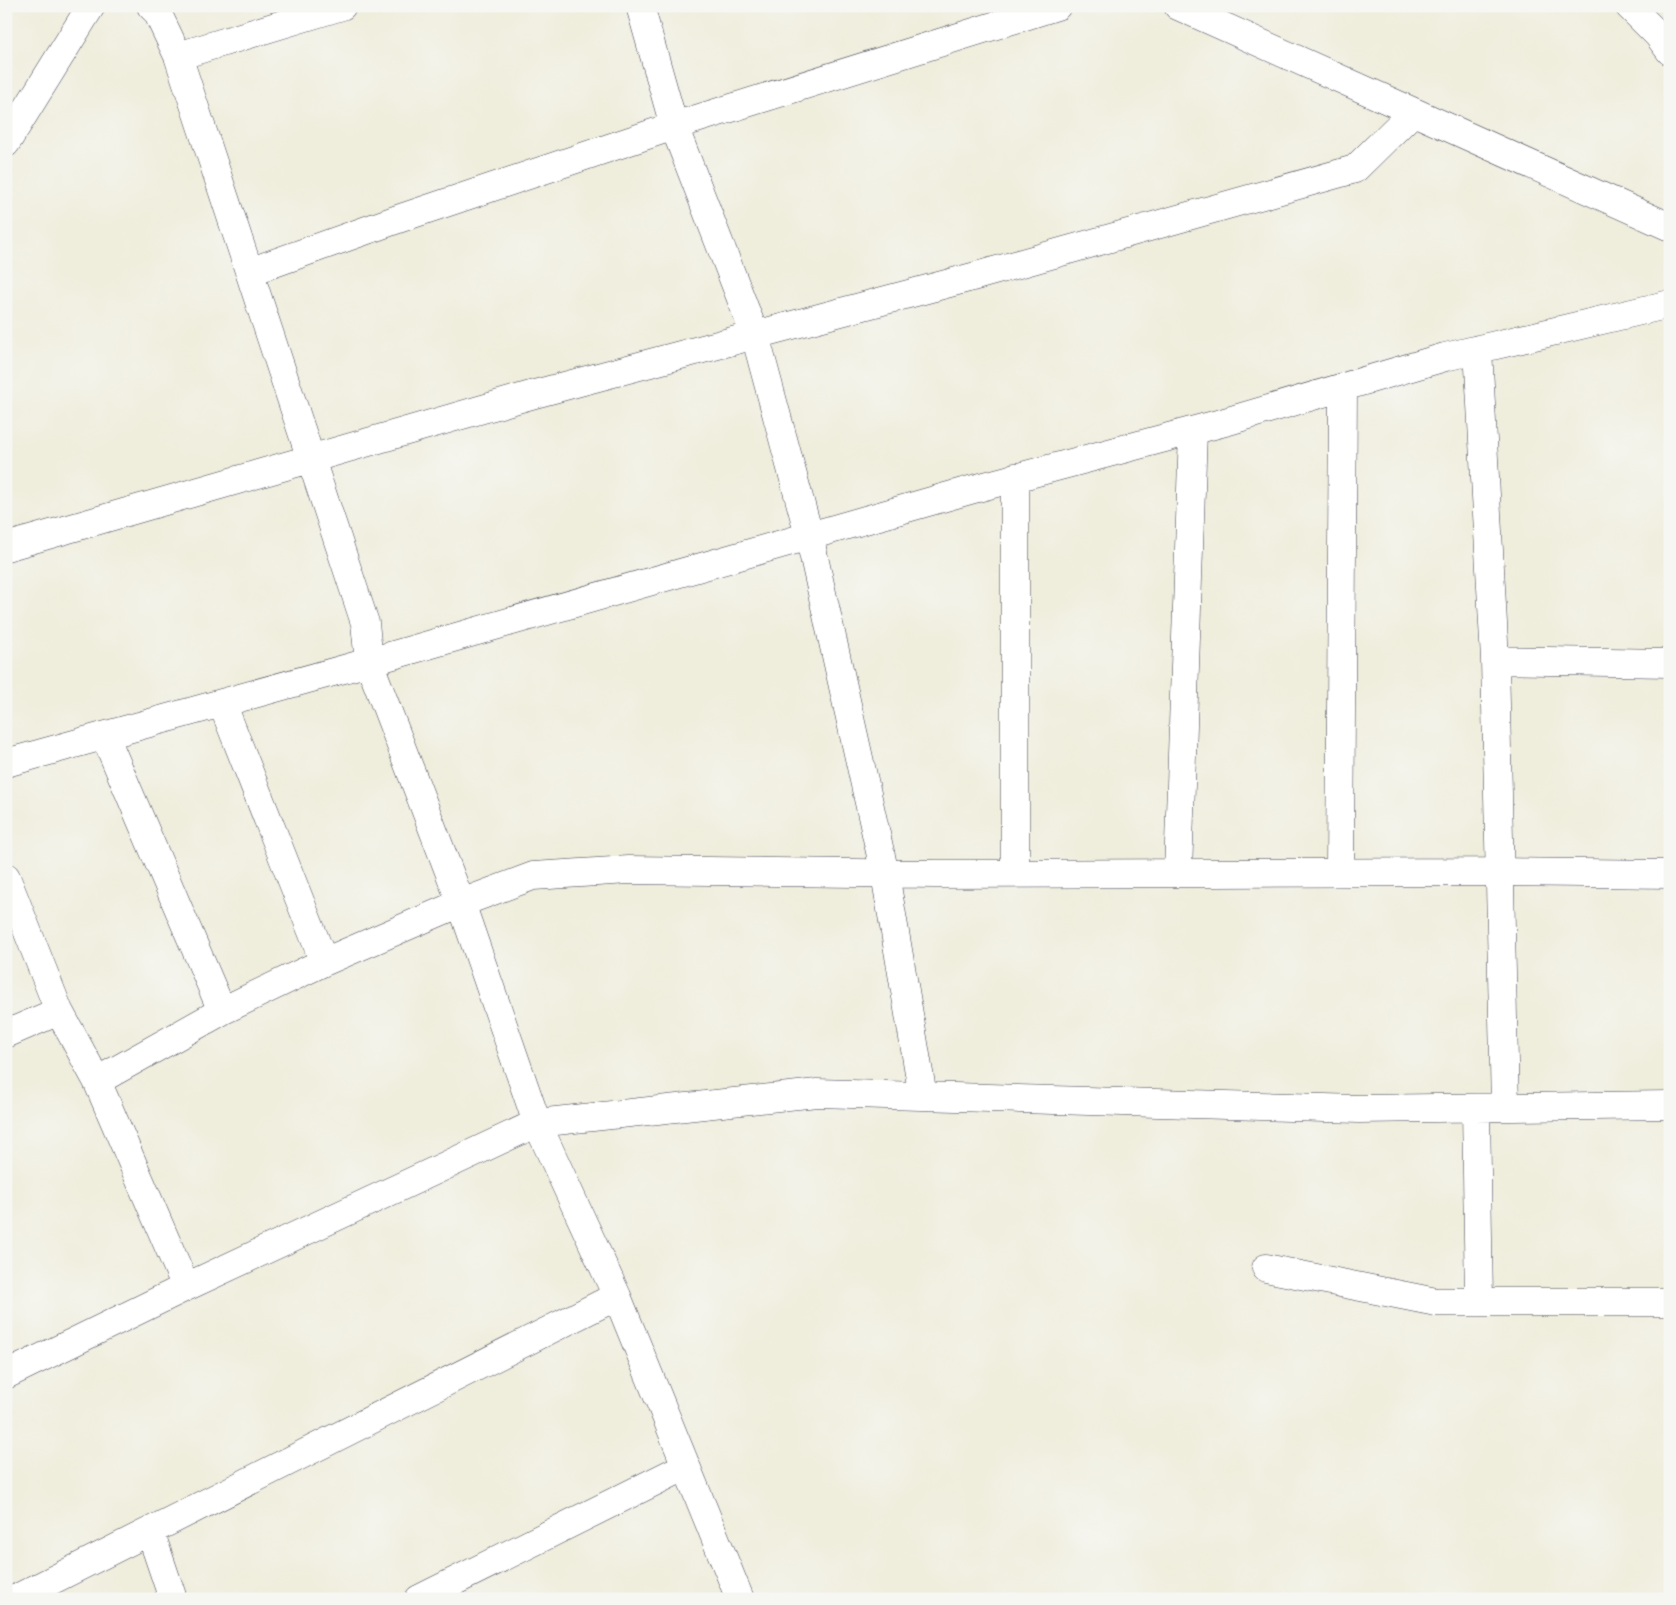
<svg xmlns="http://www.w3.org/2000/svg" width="1676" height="1605" font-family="'IM FELL English',serif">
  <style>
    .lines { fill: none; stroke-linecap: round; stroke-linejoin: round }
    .street-casing { stroke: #414053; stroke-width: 29 }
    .street { stroke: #fff; stroke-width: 28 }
  </style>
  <rect width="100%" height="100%" fill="#f6f6f2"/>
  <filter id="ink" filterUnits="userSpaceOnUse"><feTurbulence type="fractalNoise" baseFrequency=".02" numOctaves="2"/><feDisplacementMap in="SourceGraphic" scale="10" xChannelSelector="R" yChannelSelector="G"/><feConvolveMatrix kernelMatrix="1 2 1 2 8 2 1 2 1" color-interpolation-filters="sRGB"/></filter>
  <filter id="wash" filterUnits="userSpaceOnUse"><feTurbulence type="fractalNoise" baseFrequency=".0096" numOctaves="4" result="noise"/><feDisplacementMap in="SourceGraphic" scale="20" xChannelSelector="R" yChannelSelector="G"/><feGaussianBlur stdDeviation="1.12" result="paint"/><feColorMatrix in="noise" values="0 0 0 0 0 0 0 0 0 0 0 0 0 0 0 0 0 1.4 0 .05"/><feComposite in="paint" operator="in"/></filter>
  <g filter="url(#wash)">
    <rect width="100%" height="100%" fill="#efeddb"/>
  </g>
  <g filter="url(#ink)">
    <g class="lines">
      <g class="street-casing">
        <path id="street" d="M151 6 157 12 178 56 365 623 369 662 461 903 537 1123 617 1296 740 1599
          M640 6 674 126 755 335 809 535 885 874 923 1096
          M1178 6 1670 227
          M1629 6 1658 35 1670 51
          M178 56 342 6
          M6 143 91 6
          M249 272 398 219 674 126 1057 6
          M1478 349 1495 660 1505 1107
          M6 547 531 395 976 276 1355 169 1413 112
          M1495 660 1670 663
          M222 703 324 962
          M105 736 222 1011
          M6 763 369 662 970 490 1225 422 1445 357 1670 304
          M1340 872 1343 387
          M1178 873 1193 431
          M1015 874V477
          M6 877 59 1011 97 1081 186 1287
          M6 1034 59 1011
          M97 1081 222 1011 324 962 461 903 533 876 629 870 935 874 1500 872 1670 874
          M1476 1108 1479 1302
          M1266 1268 1436 1302H1670
          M6 1375 186 1287 537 1123 817 1093 1359 1109 1670 1105
          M150 1531 173 1599
          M15 1599 617 1296
          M419 1599 686 1466"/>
      </g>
      <use href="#street" class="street"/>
    </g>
  </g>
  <rect width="1676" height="1605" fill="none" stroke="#f6f6f2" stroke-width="25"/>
</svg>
